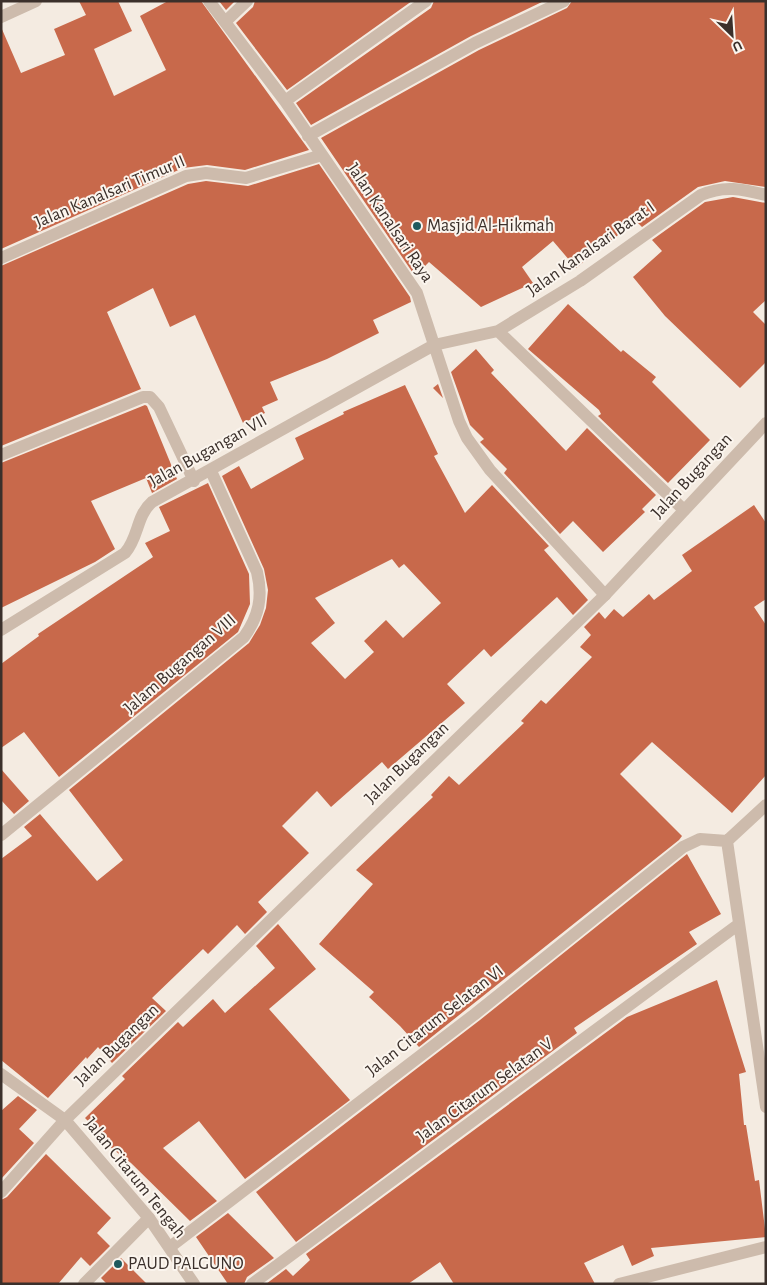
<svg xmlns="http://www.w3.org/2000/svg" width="767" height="1285" font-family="'Alegreya Sans',sans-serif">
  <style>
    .building { fill: #c8694b; fill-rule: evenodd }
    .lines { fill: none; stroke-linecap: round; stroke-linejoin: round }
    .minor { stroke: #cdbbac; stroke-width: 12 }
    .tertiary { stroke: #cdbbac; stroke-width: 12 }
    .poi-dot { fill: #1f5a5e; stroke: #fbf5ee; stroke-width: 2 }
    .labels { text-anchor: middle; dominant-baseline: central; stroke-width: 4; stroke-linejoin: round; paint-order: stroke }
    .street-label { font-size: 18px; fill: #3b302b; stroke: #fbf5ee }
    .poi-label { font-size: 18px; fill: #3b302b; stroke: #fbf5ee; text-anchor: start }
  </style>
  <rect width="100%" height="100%" fill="#f4ebe1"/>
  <path class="building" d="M79 1H118L132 31 94 49 114 96 166 70 140 16 168 1H201L309 150 245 170 207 165 183 168 1 249V27L21 73 65 55 54 29 86 15Z
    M219 1H235L226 10Z
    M255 1H412L287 90 236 23 253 7Z
    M434 1H544L471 36 311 125 296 103 431 8Z
    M572 1H766V187L725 181 698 187 642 227 636 221 576 268 553 241 522 267 533 283 481 307 429 262 415 276 321 138 479 50 567 8Z
    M319 164 410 297 411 302 373 320 379 333 327 359 270 382 278 400 262 407 265 413 243 423 195 315 170 327 153 288 107 312 141 389 1 446V266L188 184 206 181 248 186Z
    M733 197 766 203V300L753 312 766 325V362L740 388 665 316 633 277 662 251 652 240 705 202Z
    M568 304 621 352 623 350 656 377 652 382 710 440 668 483 598 416 601 414 599 410 528 349Z
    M476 349 494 370 491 373 566 451 587 428 656 495 642 509 645 512 603 552 573 521 560 534 504 473 507 469 480 442 484 439 470 425 451 372Z
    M438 384 443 398 433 388Z
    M405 385 438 454 434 456 465 513 492 485 549 546 544 550 588 600 573 615 557 597 491 657 484 649 447 684 465 703 388 769 382 762 331 807 317 791 282 826 309 853 258 902 267 912 245 934 237 925 208 954 203 949 152 998 166 1011 112 1063 98 1047 87 1059 86 1057 48 1098 1 1060V859L32 836 24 827 40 814 97 881 123 860 69 790 249 643 260 625 266 608 268 590 264 569 222 476 239 466 251 489 304 459 295 438 344 414 343 412ZM392 559 399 568 404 564 441 603 403 638 386 620 364 641 374 652 345 679 311 643 335 623 315 598Z
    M145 405 147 406 177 479 152 493 146 478 91 501 115 549 95 562 1 608V463Z
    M208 483 249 574 250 604 238 632 59 777 24 732 1 748V664L39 636 38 634 153 557 145 543 170 531 159 507Z
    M754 505 766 523V599L754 607 766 625V775L732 813 652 742 620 774 682 836 679 840 419 1047 400 1026 369 997 374 992 319 944 373 884 356 870 433 797 431 795 449 776 459 785 524 723 521 721 541 700 546 704 592 657 580 647 591 635 584 627 599 612 605 619 614 609 623 617 649 594 654 600 692 571 682 555Z
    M1 769 29 801 14 814 1 800Z
    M687 854 721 914 689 932 697 944 574 1028 577 1033 296 1242 256 1192 480 1020Z
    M278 924 316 969 269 1009 350 1100 245 1179 199 1121 163 1148 217 1201 190 1221 131 1163 110 1147 112 1145 85 1118 125 1079 122 1076 178 1022 183 1027 213 999 225 1013 275 968 256 946Z
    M717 980 746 1072 739 1074 744 1125H746L755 1181 759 1180 766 1237 651 1248 654 1256 632 1266 623 1245 584 1263 595 1284H454L440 1262 408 1284H266L286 1269 293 1276 310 1260 306 1254 627 1017Z
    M18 1096 37 1110 19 1129 34 1143 1 1179V1111Z
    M46 1154 111 1218 97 1233 110 1246 90 1266 81 1257 58 1284H1V1200L7 1197Z
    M228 1213 274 1258 247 1277 244 1284H228L196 1237Z
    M121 1258 147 1284H107L101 1278Z"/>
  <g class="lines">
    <path class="minor" d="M209 1 285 101 417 293 459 421 467 438 490 470 605 595
      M1 17 36 1
      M225 22 247 1
      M285 101 426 1
      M308 136 475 43 564 1
      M1 258 186 176 206 173 246 178 322 155
      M498 331 684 510
      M1 455 143 397H150L159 407 194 481
      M1 630 125 553C139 537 136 516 152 502L434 345 498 331 580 281 701 195C724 185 742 189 766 195
      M766 805 727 841 766 1107
      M1 835 244 637C259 616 263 597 257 572L211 471
      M1 1074 65 1120 1 1192
      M170 1247 475 1014 683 847 700 839 727 841
      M84 1284 149 1218
      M252 1284 739 924
      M619 1284 766 1247"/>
    <path class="tertiary" d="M194 1284 149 1218 65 1120 605 595 766 423"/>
  </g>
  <g class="poi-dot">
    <circle cx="417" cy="226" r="5"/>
    <circle cx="118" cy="1264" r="5"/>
  </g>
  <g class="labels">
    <g class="street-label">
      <text transform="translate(110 192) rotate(-23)">Jalan Kanalsari Timur II</text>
      <text transform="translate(390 223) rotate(56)">Jalan Kanalsari Raya</text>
      <text transform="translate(591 249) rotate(-35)">Jalan Kanalsari Barat I</text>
      <text transform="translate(208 451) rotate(-29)">Jalan Bugangan VII</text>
      <text transform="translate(692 476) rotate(-47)">Jalan Bugangan</text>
      <text transform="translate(180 664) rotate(-41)">Jalam Bugangan VIII</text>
      <text transform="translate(407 763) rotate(-44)">Jalan Bugangan</text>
      <text transform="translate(435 1021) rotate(-38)">Jalan Citarum Selatan VI</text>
      <text transform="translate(117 1045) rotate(-44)">Jalan Bugangan</text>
      <text transform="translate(485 1090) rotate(-36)">Jalan Citarum Selatan V</text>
      <text transform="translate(135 1178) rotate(51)">Jalan Citarum Tengah</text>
    </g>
    <g class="poi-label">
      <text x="427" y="226">Masjid Al-Hikmah</text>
      <text x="128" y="1264">PAUD PALGUNO</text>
    </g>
  </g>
  <rect width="767" height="1285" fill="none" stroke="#3b302b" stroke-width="5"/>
  <g transform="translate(732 35) rotate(155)" stroke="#fbf5ee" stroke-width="4" paint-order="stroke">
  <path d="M0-4L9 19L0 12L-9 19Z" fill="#3b302b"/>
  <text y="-8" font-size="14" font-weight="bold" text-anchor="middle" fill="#3b302b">U</text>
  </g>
</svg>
